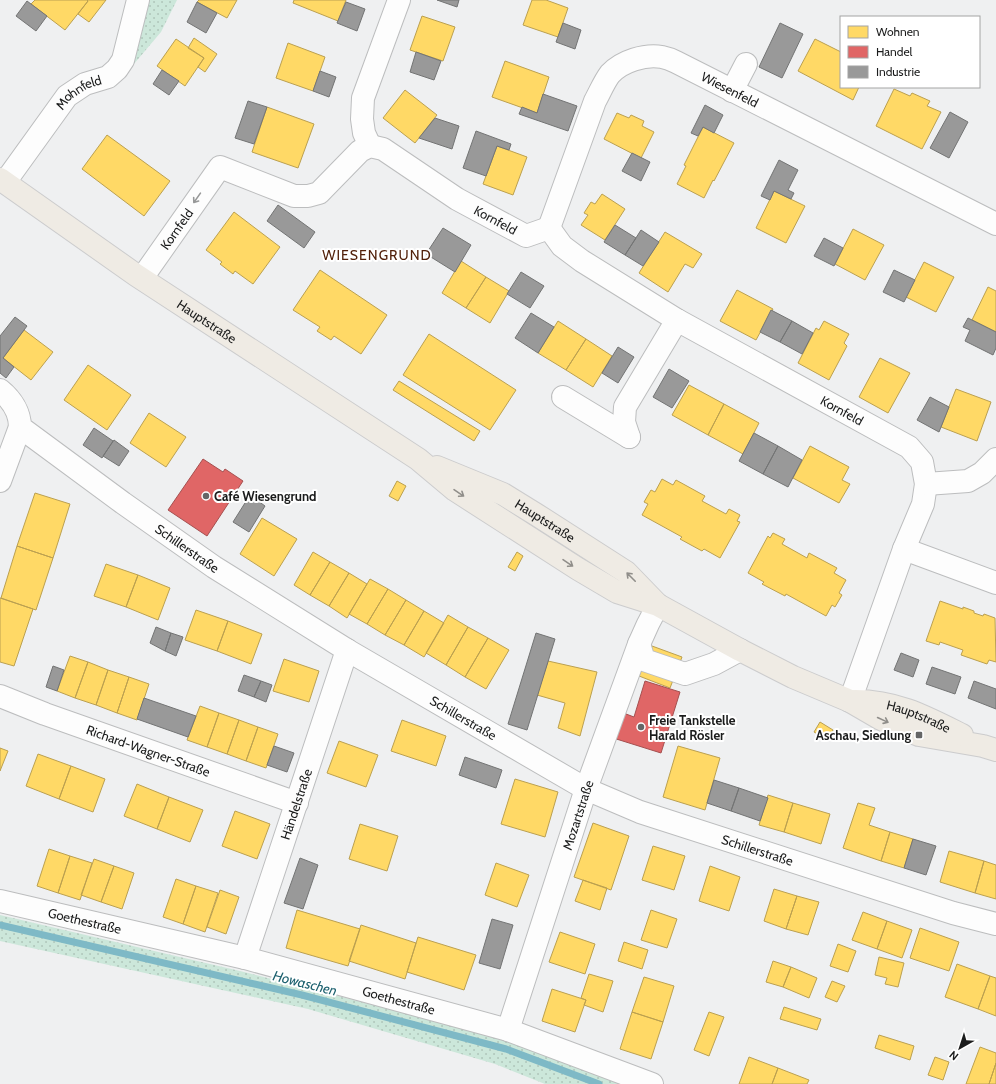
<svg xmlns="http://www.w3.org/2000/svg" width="996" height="1084" font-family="Cabin,sans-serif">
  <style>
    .grass { fill: url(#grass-dots) }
    .homes { fill: #ffd966; stroke: #bba050 }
    .shops { fill: #e06666; stroke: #a55050 }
    .industry { fill: #999; stroke: #737474 }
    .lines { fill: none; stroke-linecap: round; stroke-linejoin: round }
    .stream { stroke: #7eb9c6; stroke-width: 7 }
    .minor-casing { stroke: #bcbdbe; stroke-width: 24 }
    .major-casing { stroke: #cccccd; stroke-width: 24 }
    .minor { stroke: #fdfdfd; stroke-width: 22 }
    .major { stroke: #efebe4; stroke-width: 22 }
    .oneway { stroke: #979898 }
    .oneway2 { stroke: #908e8a }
    .poi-dot { fill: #656667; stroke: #fff; stroke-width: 1.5 }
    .labels { text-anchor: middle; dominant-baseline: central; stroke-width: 4; stroke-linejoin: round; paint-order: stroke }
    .street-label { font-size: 13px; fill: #1b1c1c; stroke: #fff }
    .poi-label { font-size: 13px; font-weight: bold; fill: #1b1c1c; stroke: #fff; text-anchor: start }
    .neighbourhood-label { font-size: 14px; letter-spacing: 1px; fill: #51200a; stroke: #fff }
    .water-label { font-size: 14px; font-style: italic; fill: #1d616f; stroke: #fff }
  </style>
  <defs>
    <pattern id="grass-dots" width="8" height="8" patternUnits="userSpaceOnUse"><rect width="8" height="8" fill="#cce7da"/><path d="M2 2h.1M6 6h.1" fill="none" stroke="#afc6ba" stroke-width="1.8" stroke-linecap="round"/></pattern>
  </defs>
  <rect width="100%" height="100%" fill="#eff0f1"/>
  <path class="grass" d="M146 0H177L161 32 128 71Z
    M0 915 240 971 506 1039 625 1084H545L495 1064 308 1009 0 941Z"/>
  <path class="homes" d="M35 0H87L88 1 65 30 31 4Z
    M87 0H106L89 22 78 14 88 1Z
    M199 0H237L227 18 197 2Z
    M294 0H346L338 21 293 3Z
    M532 0H546L568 8 558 37 523 25Z
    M422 16 455 27 443 61 410 50Z
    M194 38 217 54 205 72 198 67 204 58 188 48Z
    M176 39 204 58 185 86 157 66Z
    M815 39 841 52V87H859L853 100 798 71Z
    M288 43 325 57 313 91 276 78Z
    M505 61 549 77 537 113 492 97Z
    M894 89 910 96 912 93 930 101 927 106 941 112 922 149 876 126Z
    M405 90 437 115 415 143 383 118Z
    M267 107 314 124 298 168 252 152Z
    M617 113 629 118 631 115 644 121 642 126 654 132 641 158 604 139Z
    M703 127 734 143 714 181 713 180 704 198 677 184 686 166 684 165Z
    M107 135 170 181 144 216 82 169Z
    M497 146 527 157 513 195 483 184Z
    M774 191 805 206 786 243 756 228Z
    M602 194 625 209 605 240 581 225 588 215 584 213 591 202 595 204Z
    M234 212 280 247 253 284 235 271 233 274 220 264 222 262 206 250Z
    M853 229 884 245 865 280 835 264Z
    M665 232 702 254 693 268 685 264 668 292 639 273Z
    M461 261 486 277 466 308 442 293Z
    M924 262 954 277 936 312 906 297Z
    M320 270 387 315 361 354 334 336 331 340 317 331 320 327 293 310Z
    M486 277 509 291 490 323 466 308Z
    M988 287 996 291V332L972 320Z
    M737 290 773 309 756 340 720 321Z
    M558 321 586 339 566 370 538 353Z
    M824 321 849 334 844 343 847 346 829 380 798 363 816 328 819 330Z
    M24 330 53 352 31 380 3 358Z
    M429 334 516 390 490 430 403 375Z
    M586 339 612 356 593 387 566 370Z
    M880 358 910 373 888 413 859 397Z
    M88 365 131 395 107 430 64 400Z
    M399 381 480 431 474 441 393 390Z
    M689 385 724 404 708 435 672 415Z
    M956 389 991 402 977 441 941 427Z
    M724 404 759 423 743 454 708 435Z
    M149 413 186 437 166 467 130 443Z
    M810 446 849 467 842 480 850 484 839 503 793 478Z
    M662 479 673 485 676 480 705 496 702 501 726 514 729 509 740 515 737 521 740 522 720 558 704 549 702 551 680 539 682 537 642 515 648 504 644 502 651 490 655 492Z
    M397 481 406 486 398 501 389 496Z
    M35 493 70 504 53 558 17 546Z
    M262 518 297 539 274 576 240 554Z
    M773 533 785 539 782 544 807 558 809 553 837 568 834 573 846 580 839 593 842 595 835 607 832 605 826 616 786 594 785 596 762 584 764 582 748 573 768 536 770 538Z
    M17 546 53 558 36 610 1 598Z
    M313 552 330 562 310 595 294 585Z
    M517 552 523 556 515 571 508 567Z
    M330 562 349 573 329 606 310 595Z
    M106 564 138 575 126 607 94 596Z
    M349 573 367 584 347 618 329 606Z
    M138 575 170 588 158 620 126 607Z
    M370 579 388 589 367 624 349 614Z
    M388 589 406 600 385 635 367 624Z
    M0 598 33 609 14 666 0 662Z
    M406 600 424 611 404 645 385 635Z
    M940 601 963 609V607L974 611V613L983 616 984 614 995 618 996 662 989 660 987 664 961 655 963 650 940 642 939 645 926 641Z
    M196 610 228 621 217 651 185 640Z
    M424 611 444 623 424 657 404 645Z
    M448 615 468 627 446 665 426 653Z
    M228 621 262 634 251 664 217 651Z
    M468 627 488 638 465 677 446 665Z
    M488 638 509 650 486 689 465 677Z
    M652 646 682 657 670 688 639 676Z
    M70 656 88 662 75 698 57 691Z
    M284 659 319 671 309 702 273 691Z
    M548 661 597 672 580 736 558 728 565 703 537 695Z
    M88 662 108 670 96 705 75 698Z
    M108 670 129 677 117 713 96 705Z
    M129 677 149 684 137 720 117 713Z
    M200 706 219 713 207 747 187 740Z
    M219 713 239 720 227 754 207 747Z
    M239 720 258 727 246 761 227 754Z
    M402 720 446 736 436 766 391 751Z
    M820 722 833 730 828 740 814 732Z
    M258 727 278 734 266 768 246 761Z
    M339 741 378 755 366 787 327 773Z
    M678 746 720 758 705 810 663 797Z
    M0 748 8 751 0 771Z
    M38 754 71 766 59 799 26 786Z
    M71 766 105 779 93 812 59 799Z
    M515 779 558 792 545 837 501 824Z
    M137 784 169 797 157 829 124 816Z
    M768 795 793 803 784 832 759 825Z
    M169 797 203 810 190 842 157 829Z
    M793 803 830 814 821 844 784 832Z
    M858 803 875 808 869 825 890 832 881 861 843 848Z
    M235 811 270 824 257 859 222 846Z
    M593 823 629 836 611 890 574 877Z
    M360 824 398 836 387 871 349 859Z
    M890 832 913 839 904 868 881 861Z
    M653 846 685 856 674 890 642 880Z
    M49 849 70 856 58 893 37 886Z
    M949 851 984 861 975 893 940 882Z
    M70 856 92 863 80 900 58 893Z
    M94 859 114 866 101 902 81 895Z
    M984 861 996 865V899L975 893Z
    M496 863 529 875 517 907 485 895Z
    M114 866 134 873 122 909 101 902Z
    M710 866 740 877 729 911 699 901Z
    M176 879 196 886 183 924 163 917Z
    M583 880 607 888 600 910 575 901Z
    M196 886 218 893 205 932 183 924Z
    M774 889 797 896 786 929 764 921Z
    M220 890 239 897 226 934 207 927Z
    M797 896 819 902 808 935 786 929Z
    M297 910 360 929 348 966 286 948Z
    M651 910 677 919 667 948 641 940Z
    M863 912 887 921 877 949 852 940Z
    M887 921 912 930 902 958 877 949Z
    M361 925 416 943 405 979 349 961Z
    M920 928 959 942 949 971 910 958Z
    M560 932 595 944 585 974 549 962Z
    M418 937 476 955 464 990 407 972Z
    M624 942 648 950 642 969 618 961Z
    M838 944 856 951 848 972 830 966Z
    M879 957 904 963 898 987 885 984 887 978 875 975Z
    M773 961 791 967 783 987 766 982Z
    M957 964 990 976 978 1009 945 997Z
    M791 967 817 978 809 998 783 987Z
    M589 974 613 981 603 1012 584 1005 586 1000 581 998Z
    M990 976 996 978V1016L978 1009Z
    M644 977 674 986 663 1022 632 1012Z
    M832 981 845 986 837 1002 825 997Z
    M552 989 586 1000 575 1032 542 1021Z
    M784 1007 821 1019 817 1030 780 1019Z
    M632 1012 663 1022 651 1059 620 1049Z
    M709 1012 724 1017 709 1056 694 1050Z
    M879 1035 914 1046 910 1060 875 1048Z
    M980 1047 996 1053V1063L989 1084H966Z
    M749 1057 778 1068 772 1084H739Z
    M935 1057 949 1062 943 1080 928 1075Z
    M996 1063V1084H989Z
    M778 1068 809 1080 807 1084H772Z"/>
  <path class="shops" d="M203 459 223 472 225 469 243 481 207 536 168 510Z
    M645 681 680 692 661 753 610 737 618 711 634 717Z"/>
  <path class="industry" d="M437 0H459L457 7Z
    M27 1 47 16 36 31 16 16Z
    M197 2 217 13 206 33 187 22Z
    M346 2 365 9 357 31 337 23Z
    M563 23 581 30 575 49 556 42Z
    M780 23 803 34 782 78 759 67Z
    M416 52 441 61 434 80 410 72Z
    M162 70 179 81 169 95 153 84Z
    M320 71 336 77 329 97 313 91Z
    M543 94 577 106 568 131 519 114 522 107 537 113Z
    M248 101 267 107 254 144 235 138Z
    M705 105 723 115 714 133 703 127 698 136 691 133Z
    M950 112 968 122 949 158 930 148Z
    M435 118 459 126 452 149 419 138Z
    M476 131 511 144 509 150 497 146 486 176 463 168Z
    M632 153 650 162 641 181 622 171Z
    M779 160 798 170 788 190 794 193 791 199 774 191 770 200 761 196Z
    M278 205 315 232 304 248 267 221Z
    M615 225 636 238 625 255 604 242Z
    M443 228 471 245 455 272 426 254Z
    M641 230 659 242 643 266 625 255Z
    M824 238 843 248 834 266 814 256Z
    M894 270 915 280 904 302 883 292Z
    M521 272 544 286 530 308 507 294Z
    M771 310 792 321 780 342 760 332Z
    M531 313 554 327 538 353 515 338Z
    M15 317 27 326 3 358 14 367 6 378 0 373V336Z
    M968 318 996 332V348L993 355 965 341 970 330 963 327Z
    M792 321 813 333 802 354 780 342Z
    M618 347 634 357 618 383 602 373Z
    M669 369 689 381 672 408 653 397Z
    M930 397 949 407 939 432 917 420Z
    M94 428 113 441 102 458 83 445Z
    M754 433 778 446 763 474 739 461Z
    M114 440 129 451 119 466 103 456Z
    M778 446 802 460 788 487 763 474Z
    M250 495 265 506 249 532 233 522Z
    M156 627 171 633 165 651 150 643Z
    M171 633 183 637 176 656 165 651Z
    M536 633 555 639 527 730 508 724Z
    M901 653 919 660 913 677 894 670Z
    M53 666 64 670 57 691 46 687Z
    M932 667 961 677 955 694 926 684Z
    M244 675 261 681 254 697 238 691Z
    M261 681 272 685 266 702 254 697Z
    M974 681 996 689V709L968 698Z
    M144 698 196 716 188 737 137 719Z
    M274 746 294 753 287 772 267 765Z
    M465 757 502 770 496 788 459 775Z
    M714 780 739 788 731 811 707 803Z
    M739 788 768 798 760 821 731 811Z
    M913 839 936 846 926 875 904 868Z
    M300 858 318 865 303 909 284 903Z
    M492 919 513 925 500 969 479 963Z"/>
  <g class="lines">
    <path class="stream" d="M0 925 302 995 506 1049 599 1084"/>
    <g class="minor-casing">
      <g id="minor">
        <path d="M732 91 746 64"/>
        <path d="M370 146 364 133 362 119 363 98 399 0"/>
        <path id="s1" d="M5 182 67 96 85 84 108 77 117 69 123 60 138 0"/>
        <path id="s2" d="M549 228 595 101C600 92 604 82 610 74 622 61 645 54 662 57 667 58 672 60 676 62L996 224"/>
        <path id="s3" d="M142 278 220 167 294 196H308L319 193 360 151 370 146 383 149 457 199 526 236 549 228 562 246 582 261 677 320 909 447 922 462 926 484 923 504 904 549 850 701"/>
        <path id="s4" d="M0 390C11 399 20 412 20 427L123 503 214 567 347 650 586 789 640 812 953 913 996 924"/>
        <path d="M563 397 629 437"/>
        <path d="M629 437 624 422 625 407 677 320"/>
        <path d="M0 481 20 427"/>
        <path d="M926 484 968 481 982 473 996 459"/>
        <path d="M904 549 996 583"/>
        <path d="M639 644 644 660 685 674 714 664 740 650"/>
        <path id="s5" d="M0 696 45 714 297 803"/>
        <path id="s6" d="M0 901 245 958 508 1030 652 1084"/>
        <path id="s7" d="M245 958 347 650"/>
        <path id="s8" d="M508 1030 586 789 639 644 648 624 658 605"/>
      </g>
    </g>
    <g class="major-casing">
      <g id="major">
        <path id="s9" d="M0 179 136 275 418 459 455 490 578 569 617 592 658 605 740 650 793 677 850 701 881 719 899 727 919 735 983 746 996 750"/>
        <path id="s10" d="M437 467 503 494 537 515 626 572 656 603"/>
        <path id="s11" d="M855 701C897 701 926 717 962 735"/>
      </g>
    </g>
    <use href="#minor" class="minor"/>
    <use href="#major" class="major"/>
  </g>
  <defs><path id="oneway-shaft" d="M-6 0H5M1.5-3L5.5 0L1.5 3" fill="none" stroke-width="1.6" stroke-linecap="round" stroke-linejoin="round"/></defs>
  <use class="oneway" href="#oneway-shaft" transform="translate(197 198) rotate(125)"/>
  <g class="oneway2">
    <use href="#oneway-shaft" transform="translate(459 493) rotate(34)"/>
    <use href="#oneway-shaft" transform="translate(568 563) rotate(34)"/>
    <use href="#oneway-shaft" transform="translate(631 577) rotate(-135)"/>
    <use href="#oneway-shaft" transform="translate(883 720) rotate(25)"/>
  </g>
  <g class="poi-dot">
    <circle cx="206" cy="496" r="4"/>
    <circle cx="641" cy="727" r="4"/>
    <rect x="915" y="731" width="8" height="8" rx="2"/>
  </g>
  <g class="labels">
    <g class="street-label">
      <text stroke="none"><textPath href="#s2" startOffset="298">Wiesenfeld</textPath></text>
      <text stroke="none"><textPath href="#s1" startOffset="118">Mohnfeld</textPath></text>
      <text stroke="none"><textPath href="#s3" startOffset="457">Kornfeld</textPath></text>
      <text stroke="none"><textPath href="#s3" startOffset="60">Kornfeld</textPath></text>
      <text stroke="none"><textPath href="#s9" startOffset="251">Hauptstraße</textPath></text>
      <text stroke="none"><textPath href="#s3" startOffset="863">Kornfeld</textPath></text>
      <text stroke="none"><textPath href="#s10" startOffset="121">Hauptstraße</textPath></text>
      <text stroke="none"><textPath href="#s4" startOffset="250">Schillerstraße</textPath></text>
      <text stroke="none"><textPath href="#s4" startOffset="574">Schillerstraße</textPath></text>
      <text stroke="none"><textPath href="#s11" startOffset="66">Hauptstraße</textPath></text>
      <text stroke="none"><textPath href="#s5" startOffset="158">Richard-Wagner-Straße</textPath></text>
      <text stroke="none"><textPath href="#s7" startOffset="162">Händelstraße</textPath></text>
      <text stroke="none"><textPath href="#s8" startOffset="226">Mozartstraße</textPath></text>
      <text stroke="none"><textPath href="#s4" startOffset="898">Schillerstraße</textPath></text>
      <text stroke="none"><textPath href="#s6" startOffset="87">Goethestraße</textPath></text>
      <text stroke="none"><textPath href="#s6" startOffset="411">Goethestraße</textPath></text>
    </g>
    <g class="poi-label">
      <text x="214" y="496">Café Wiesengrund</text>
      <text x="649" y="720">Freie Tankstelle<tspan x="649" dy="15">Harald Rösler</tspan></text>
      <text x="911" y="735" text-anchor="end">Aschau, Siedlung</text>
    </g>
    <g class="neighbourhood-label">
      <text x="377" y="255">WIESENGRUND</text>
    </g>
    <g class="water-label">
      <text transform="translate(305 983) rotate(14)">Howaschen</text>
    </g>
  </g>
  <rect x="840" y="16" width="140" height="72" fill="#ffffff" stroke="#a4a4a4"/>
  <rect x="848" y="26" width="20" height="12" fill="#ffd966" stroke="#a4a4a4"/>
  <text x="876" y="36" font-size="12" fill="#1b1c1c">Wohnen</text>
  <rect x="848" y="46" width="20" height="12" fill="#e06666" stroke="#a4a4a4"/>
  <text x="876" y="56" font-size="12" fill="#1b1c1c">Handel</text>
  <rect x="848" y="66" width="20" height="12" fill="#999999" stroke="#a4a4a4"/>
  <text x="876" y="76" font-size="12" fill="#1b1c1c">Industrie</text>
  <g transform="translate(960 1048) rotate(219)" stroke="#ffffff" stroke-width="3" paint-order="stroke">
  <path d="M0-3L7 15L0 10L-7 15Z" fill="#1b1c1c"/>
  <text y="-6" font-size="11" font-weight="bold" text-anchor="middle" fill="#1b1c1c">N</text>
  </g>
</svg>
